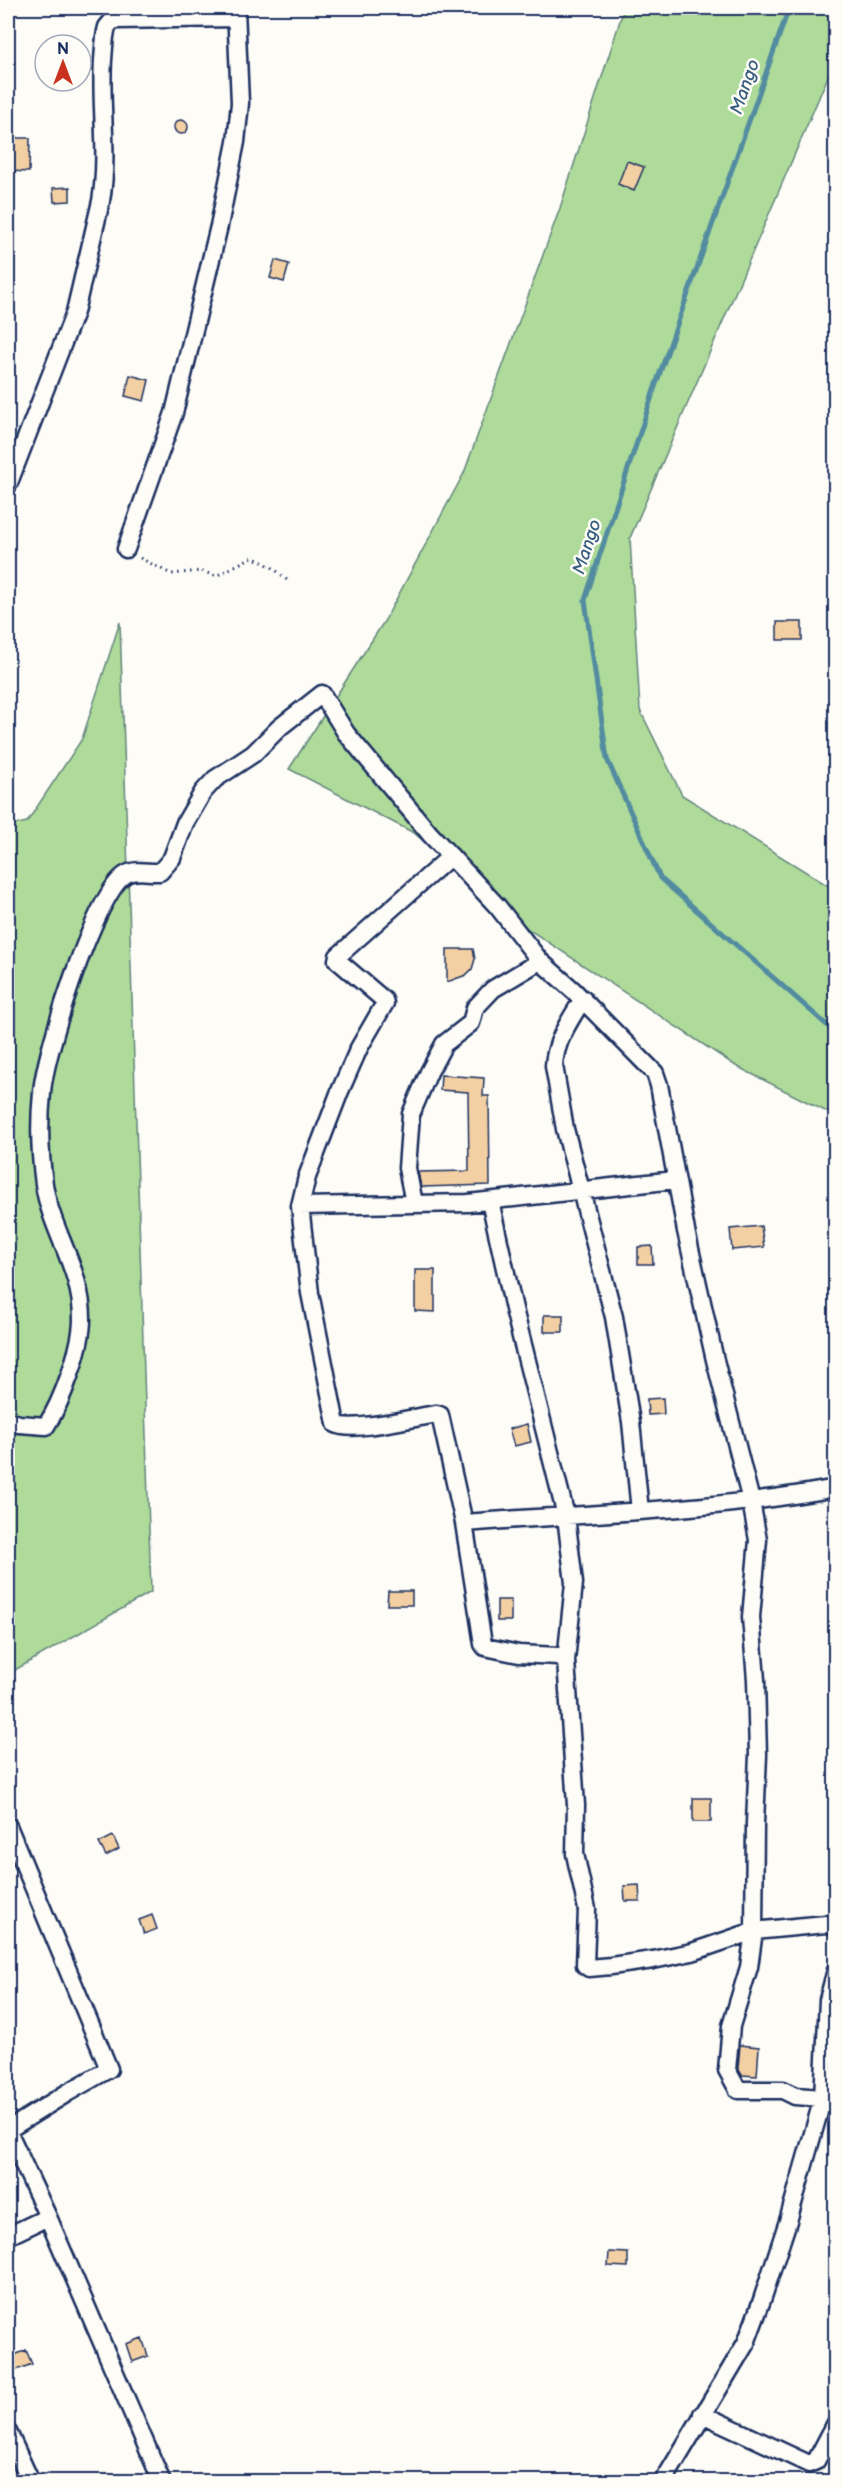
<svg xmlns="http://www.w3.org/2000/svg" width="843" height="2489" font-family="'Balsamiq Sans',sans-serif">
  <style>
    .green { fill: #aedb9a; stroke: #64857c; stroke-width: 1.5 }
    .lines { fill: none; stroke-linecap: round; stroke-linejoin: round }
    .stream { stroke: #528ba0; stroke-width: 5 }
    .building { fill: #f3d0a3; stroke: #1b2f5e; stroke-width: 1.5 }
    .minor-casing { stroke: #1b2f5e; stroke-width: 21 }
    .path { stroke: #1b2f5e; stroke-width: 3; stroke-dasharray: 1.5 4.5; stroke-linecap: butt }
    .minor { stroke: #fdfcf7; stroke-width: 16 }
    .labels { text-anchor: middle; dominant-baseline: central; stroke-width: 5; stroke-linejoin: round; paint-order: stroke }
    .water-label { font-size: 18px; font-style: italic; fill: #365d7f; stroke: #fdfcf7 }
  </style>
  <rect width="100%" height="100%" fill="#fdfcf7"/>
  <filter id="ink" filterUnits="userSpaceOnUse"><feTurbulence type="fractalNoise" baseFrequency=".0167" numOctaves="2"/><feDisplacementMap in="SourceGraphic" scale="12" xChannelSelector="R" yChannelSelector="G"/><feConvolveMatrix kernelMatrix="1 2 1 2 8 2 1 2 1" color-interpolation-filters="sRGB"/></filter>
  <g filter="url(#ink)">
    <path class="green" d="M624 8H835V60L630 538 640 710 682 795 835 890V1116L736 1066 528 929 414 833 289 769 385 620 464 473 560 208Z
      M120 622 151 1592 8 1674V826L27 822 82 739Z"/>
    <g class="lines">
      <path class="stream" d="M789 8 656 384 585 600 607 759 660 878 836 1033"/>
    </g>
    <path class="building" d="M174 127a7 7 0 1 1 14 0a7 7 0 1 1-14 0Z
      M11 138H30L29 172 10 171Z
      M627 161 644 167 634 191 618 184Z
      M70 187V201L54 202 53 188Z
      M275 260 289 264 284 282 270 278Z
      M130 375 149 380 144 401 125 396Z
      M777 622H802V640H777Z
      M447 949H473L475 959 472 969 466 975 447 982Z
      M441 1075 484 1078 483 1096H489L490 1185 421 1187 418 1172 469 1171 468 1092 440 1090Z
      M761 1226 764 1247 732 1250 730 1229Z
      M652 1246 653 1264H638V1247Z
      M415 1270H435V1312L415 1311Z
      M544 1315H563V1332H544Z
      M663 1398 664 1414 648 1415 647 1399Z
      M527 1424 531 1442 514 1446 509 1429Z
      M388 1591H412V1605H387Z
      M497 1600H511V1621H497Z
      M693 1798H711V1822H693Z
      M113 1836 119 1849 106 1856 99 1843Z
      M639 1885 640 1901H625L624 1886Z
      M152 1915 157 1929 144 1934 139 1920Z
      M740 2045 759 2047 757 2076 742 2075 738 2068Z
      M609 2252 628 2253V2267L608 2266Z
      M142 2338 148 2356 132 2362 126 2344Z
      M26 2350 32 2364 11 2372 8 2358Z"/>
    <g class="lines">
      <g class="minor-casing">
        <path id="minor" d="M8 485 75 312 101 201C109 154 100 107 103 60 104 49 104 37 107 27L112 21 117 20 236 18
          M126 549 174 413 219 226 236 142 240 103 236 8
          M451 856 338 956 337 960 384 1000 385 1003 359 1048 340 1091 307 1177 300 1206 310 1293 336 1424C352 1433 416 1417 437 1414L440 1415 464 1523 483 1644 485 1647 519 1654 558 1656 566 1661
          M583 999C570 1020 555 1041 554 1066L565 1129 614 1317 631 1422 640 1511
          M490 1201 514 1309 566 1516 574 1583 566 1661 576 1805 575 1854 587 1909 585 1965 589 1968 611 1966 653 1960 692 1952 754 1931 826 1924 836 1926
          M414 1203 407 1168 411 1114 429 1072 444 1044 471 1023 475 1008 493 989 540 961
          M300 1206 468 1203 675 1180
          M8 1421 19 1424 46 1426C62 1402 82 1347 82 1319 82 1269 51 1231 44 1184 40 1155 39 1122 42 1093 44 1055 95 894 125 875 135 868 148 873 160 872L172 858 185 823 203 792 215 779 253 754 280 727 322 694 346 733 430 834 498 907 540 961 573 990 655 1073 659 1085 686 1231 715 1360 751 1501 758 1540 751 1617 756 1680 758 1755 755 1823 754 1931 749 1967 731 2026 727 2070 738 2090H783L795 2096 823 2098
          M464 1523C588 1513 713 1511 836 1488
          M8 1826 109 2069 67 2093 11 2128 9 2133 48 2217 162 2482
          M8 2236 48 2217
          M702 2414 809 2464 816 2461 836 2423
          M8 2432 31 2482
          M663 2482 746 2343 762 2300 788 2221 823 2098 828 2000 836 1970"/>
      </g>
      <path class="path" d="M140 558 171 574 201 571 216 576 252 557 272 567 287 580"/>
      <use href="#minor" class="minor"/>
    </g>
  </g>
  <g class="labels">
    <g class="water-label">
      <text transform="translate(745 87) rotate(-71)">Mango</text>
      <text transform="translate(587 547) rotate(-72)">Mango</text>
    </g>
  </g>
  <rect width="843" height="2489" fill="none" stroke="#fdfcf7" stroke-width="30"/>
  <rect x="15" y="15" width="813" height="2459" fill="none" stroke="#1b2f5e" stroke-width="2" filter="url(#ink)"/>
  <g transform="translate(63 63)"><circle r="28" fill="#fdfcf7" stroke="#a3aaba" stroke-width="1.5"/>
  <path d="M0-4.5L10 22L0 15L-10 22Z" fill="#c8321e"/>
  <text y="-9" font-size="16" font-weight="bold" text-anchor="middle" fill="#1b2f5e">N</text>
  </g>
</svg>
